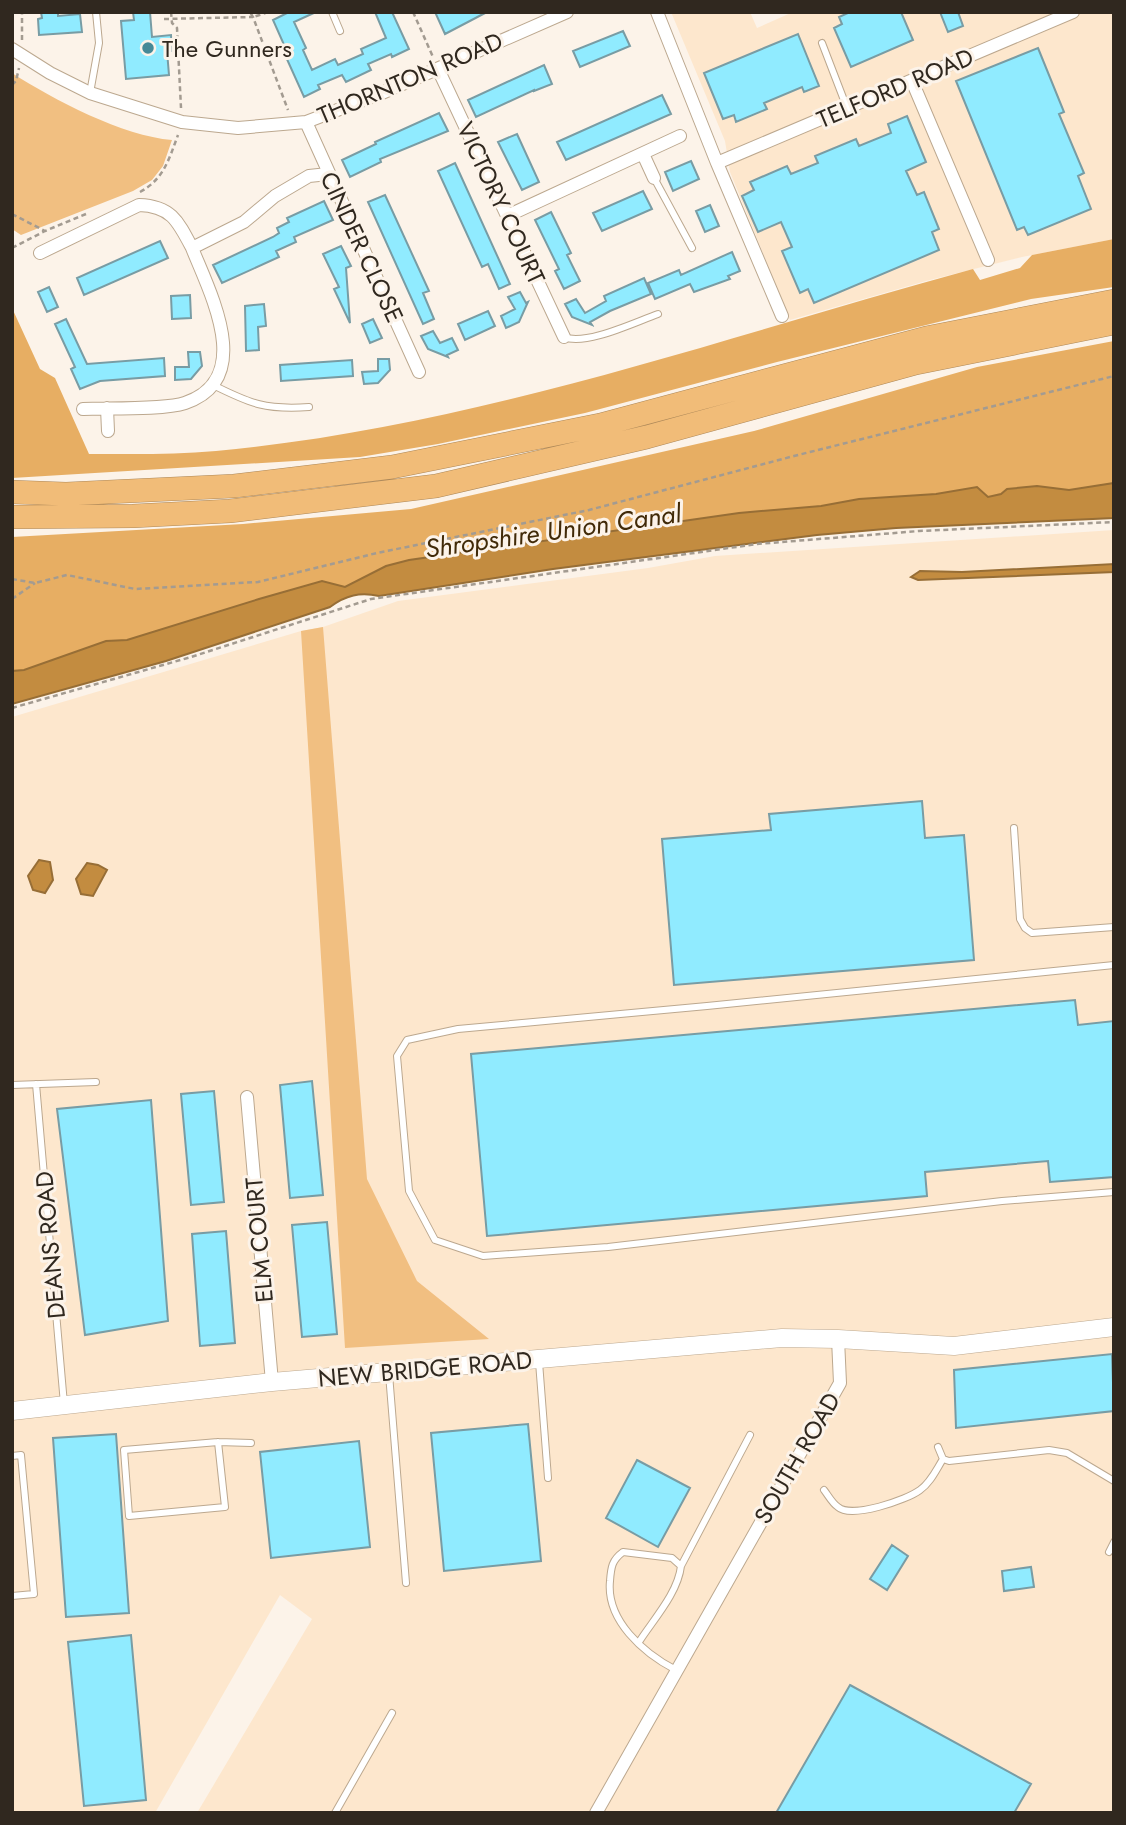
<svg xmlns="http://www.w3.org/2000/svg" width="1126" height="1825" font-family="Jost,sans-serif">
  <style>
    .built { fill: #fde7cd }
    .green { fill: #f1bf81 }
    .forest { fill: #e7ae63 }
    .water { fill: #c38c40; stroke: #976e36; stroke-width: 2 }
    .building { fill: #90ebff; stroke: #789ca4; stroke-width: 2 }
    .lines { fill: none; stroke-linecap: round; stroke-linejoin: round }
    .lane-casing { stroke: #bca88f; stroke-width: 8 }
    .street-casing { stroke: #bca88f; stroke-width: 14 }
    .secondary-casing { stroke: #bca88f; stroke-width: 19 }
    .highway-casing { stroke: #ad8859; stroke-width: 24 }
    .path { stroke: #a39b91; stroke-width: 2.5; stroke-dasharray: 5 3.5; stroke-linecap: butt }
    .lane { stroke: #fff; stroke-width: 6 }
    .street { stroke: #fff; stroke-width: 12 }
    .secondary { stroke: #fff; stroke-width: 18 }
    .highway { stroke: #f1bc78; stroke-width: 23 }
    .poi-dot { fill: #458997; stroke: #fcf3e9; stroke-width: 2.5 }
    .labels { text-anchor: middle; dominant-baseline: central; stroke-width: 6; stroke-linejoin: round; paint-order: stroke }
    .poi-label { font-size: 24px; fill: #30281f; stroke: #fcf3e9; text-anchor: start }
    .street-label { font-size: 24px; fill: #30281f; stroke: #fcf3e9 }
    .water-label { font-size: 26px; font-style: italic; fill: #412a08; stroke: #fcf3e9 }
  </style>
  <rect width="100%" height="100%" fill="#fcf3e9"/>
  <path class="built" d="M671 12H750L757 28 793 12H1114V239L1022 257 926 281 790 320 730 172 725 141Z
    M1114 530V1813H197L312 1619 280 1595 155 1813H12V717L301 631 323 627 398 601 648 568 715 556Z"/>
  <path class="green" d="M12 73C54 100 123 136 172 140L163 166 152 180 133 191 21 235 12 229Z
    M323 627 367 1179 417 1281 489 1339 345 1348 301 631Z"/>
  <path class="forest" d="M1114 239V287L1031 299 777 362 585 413 438 444 360 457 12 478V308L40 369 55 378 89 454C131 454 174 455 216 451 476 427 723 337 973 269L980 280 1020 268 1032 255Z
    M1114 341V483L1069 490 1037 486 1007 489 1001 494 988 497 977 488 936 494 859 499 821 506 739 513 409 560 386 566 345 587 322 581 259 599 127 640 106 641 24 670 12 671V537L243 524 411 509 754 431 977 367Z"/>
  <path class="water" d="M1114 483V518L896 528 817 535 553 569 379 596C360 592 346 595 330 607L166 661 12 704V671L24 670 106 641 127 640 259 599 322 581 345 587 386 566 409 560 739 513 821 506 859 499 936 494 977 487 988 497 1001 494 1007 489 1037 486 1069 490Z
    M1114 564V572L918 580 911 577 920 571 962 572Z
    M39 860 50 862 53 880 45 893 33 890 28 876Z
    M87 863 98 865 107 870 93 896 81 894 76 879Z"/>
  <path class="building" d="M41 12H58V16L80 14 82 32 39 35 38 19 42 18Z
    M133 12H150L152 37 171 35 172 51H167L169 75 126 79 121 21 134 20Z
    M289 12H316L294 22 306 48 303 50 312 70 335 59 338 65 363 54 361 49 386 38 375 12H392L409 49 392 57 391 54 368 64 371 70 346 82 342 75 318 85 320 89 304 97 286 57 289 56 273 20Z
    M435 12H487L445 34Z
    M850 12H901L913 40 851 67 834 28 842 24 839 17Z
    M940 12H958L963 26 948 32Z
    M623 31 630 46 580 67 573 51Z
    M798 34 819 86 804 92 802 87 764 103 767 109 736 122 734 115 723 119 704 73Z
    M1038 48 1064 112 1059 114 1084 173 1078 176 1091 209 1028 235 1024 227 1017 230 956 81Z
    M544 65 552 84 534 91V90L476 117 468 100Z
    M662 95 671 114 566 160 557 142Z
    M439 113 448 131 380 159 381 162 350 177 342 160 376 144 375 142Z
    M907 116 926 162 906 171 917 195 924 192 939 229 932 232 939 250 814 303 808 289 800 293 782 251 792 247 781 222 758 232 742 196 754 190 750 182 787 166 791 174 818 163 815 156 856 139 859 146 891 133 888 124Z
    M517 134 539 182 522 190 498 142Z
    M691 161 699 179 673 191 665 172Z
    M455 163 510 284 499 289 488 264 482 267 438 171Z
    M643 191 652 209 602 231 593 213Z
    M385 195 429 291 423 293 434 319 423 324 368 202Z
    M324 201 333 220 294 237 296 242 276 251 279 257 222 283 213 265 273 237 279 233 277 228 289 222 287 218Z
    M710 205 719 226 705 232 696 211Z
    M551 212 571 253 567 255 580 281 564 289 555 271 559 269 535 220Z
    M160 241 168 258 84 295 77 278Z
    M341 246 351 266 346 268 350 323 334 289 339 287 323 254Z
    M732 252 740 271 728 276 730 279 694 292 690 284 655 299 648 283 679 270 681 275Z
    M644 278 651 294 610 311 590 322 592 325 572 317 565 304 576 299 585 313 606 301 604 296Z
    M49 287 58 307 47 312 38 292Z
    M520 292 526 303 528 302 519 322 506 328 501 316 515 309 508 297Z
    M190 295 191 318 172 319 171 296Z
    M264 304 266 326 258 327 259 350 246 351 245 306Z
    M488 311 495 326 465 340 458 324Z
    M66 319 87 364 164 358 165 376 100 381 80 389 71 369 75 367 55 324Z
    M373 319 382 338 370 343 362 324Z
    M433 331 440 343 452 338 458 350 447 355 448 357 428 349 421 336Z
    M188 352H200L202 366 191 379 175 380V367H189Z
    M378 359H389L390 370 378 383 364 384 362 372 378 371Z
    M352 360 353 376 281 381 280 365Z
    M922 801 925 838 964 835 974 960 674 985 662 839 771 830 769 814Z
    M1075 1000 1078 1025 1114 1021V1177L1050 1182 1048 1161 925 1172 927 1196 487 1236 471 1054Z
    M312 1081 323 1195 290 1198 280 1085Z
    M214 1091 224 1202 191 1205 181 1094Z
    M151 1100 168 1321 85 1335 57 1109Z
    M327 1222 337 1334 302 1337 292 1225Z
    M226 1231 235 1343 200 1346 192 1234Z
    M1112 1354 1114 1411 956 1428 954 1370Z
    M528 1424 541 1561 444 1571 431 1433Z
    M116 1434 129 1613 66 1617 53 1438Z
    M359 1441 370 1547 271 1558 260 1452Z
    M637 1460 690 1488 658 1547 606 1518Z
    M892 1545 908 1556 887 1590 870 1579Z
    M1031 1567 1034 1587 1004 1591 1002 1571Z
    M131 1635 146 1800 84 1806 68 1642Z
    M850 1685 1031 1784 1014 1813H776Z"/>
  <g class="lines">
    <g class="lane-casing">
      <path id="lane" d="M332 12 340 31
        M822 43 847 108
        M90 93 99 43 96 12
        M654 178 692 248
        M564 337C586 346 635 322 658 314
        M213 385C251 404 266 410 309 407
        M1014 828 1020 919 1025 928 1032 933 1114 927
        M1114 965 707 1006 458 1029 407 1040 397 1056 409 1191 435 1240 483 1256 608 1247 1002 1201 1114 1192
        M36 1084 64 1404
        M12 1085 96 1082
        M539 1362 548 1478
        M389 1374 406 1583
        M218 1442 124 1450 129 1516 225 1507 218 1442 251 1443
        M938 1447 943 1459 949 1461 1049 1450 1067 1453 1114 1481
        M12 1456 21 1455 34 1594 12 1596
        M824 1490C828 1495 832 1503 838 1507 851 1519 907 1500 920 1490 931 1482 936 1470 943 1459
        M1109 1552 1114 1542
        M681 1566 750 1435
        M639 1642C653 1620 678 1593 681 1566L672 1558 623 1552C612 1560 611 1567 610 1581 606 1620 643 1653 676 1670
        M335 1813 392 1713"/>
    </g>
    <g class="street-casing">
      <path id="street" d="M657 12 717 163 1073 12
        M12 49 50 73 90 93 182 122 238 128 306 122 382 93 567 12
        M438 69 564 337
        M912 81 988 260
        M306 122 419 372
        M643 154 654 178
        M717 163 782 316
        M507 216 680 136
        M40 253 139 205C171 206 178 221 192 248
        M107 408 108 431
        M83 409C108 408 164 410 185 403 256 379 210 293 192 248L244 222 275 196 309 176 328 174
        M247 1097 272 1382
        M596 1813 840 1383 838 1339"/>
    </g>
    <g class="secondary-casing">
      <path id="secondary" d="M12 1411 272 1382 782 1338 838 1339 954 1346 1114 1327"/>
    </g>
    <g class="highway-casing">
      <path id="highway" d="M12 492 66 494 234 486 392 467 600 425 926 338 1114 301
        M12 517 133 516 230 511 436 486 647 437 916 363 1114 323"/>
    </g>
    <path class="path" d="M171 12 172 23 177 28 181 108
      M250 12 253 17 269 12
      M413 12 433 57
      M164 19 253 17 288 110
      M22 40V12
      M12 85 16 81 19 68
      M140 192C164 179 169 159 178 135
      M12 214 45 231
      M12 248 45 231 86 214
      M12 579 35 583 67 575 135 589 258 582 377 553 589 510 794 456 1114 376
      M12 599 35 583
      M12 708 191 657 371 599 757 544 919 531 1114 522"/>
    <use href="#lane" class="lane"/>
    <use href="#street" class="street"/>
    <use href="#secondary" class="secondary"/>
    <use href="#highway" class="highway"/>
  </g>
  <circle class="poi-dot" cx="148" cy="48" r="7"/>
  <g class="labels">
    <g class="poi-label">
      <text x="162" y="48">The Gunners</text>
    </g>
    <g class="street-label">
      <text transform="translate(410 78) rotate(-23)">THORNTON ROAD</text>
      <text transform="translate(895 88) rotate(-23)">TELFORD ROAD</text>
      <text transform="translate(501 203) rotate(65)">VICTORY COURT</text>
      <text transform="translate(362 247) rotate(65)">CINDER CLOSE</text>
      <text transform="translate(259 1240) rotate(-95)">ELM COURT</text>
      <text transform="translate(50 1245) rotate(-95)">DEANS ROAD</text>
      <text transform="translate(425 1369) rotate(-5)">NEW BRIDGE ROAD</text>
      <text transform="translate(797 1458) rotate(-60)">SOUTH ROAD</text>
    </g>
    <g class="water-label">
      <text transform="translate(553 531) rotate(-8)">Shropshire Union Canal</text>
    </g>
  </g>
  <rect width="1126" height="1825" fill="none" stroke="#30281f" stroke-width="28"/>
</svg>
